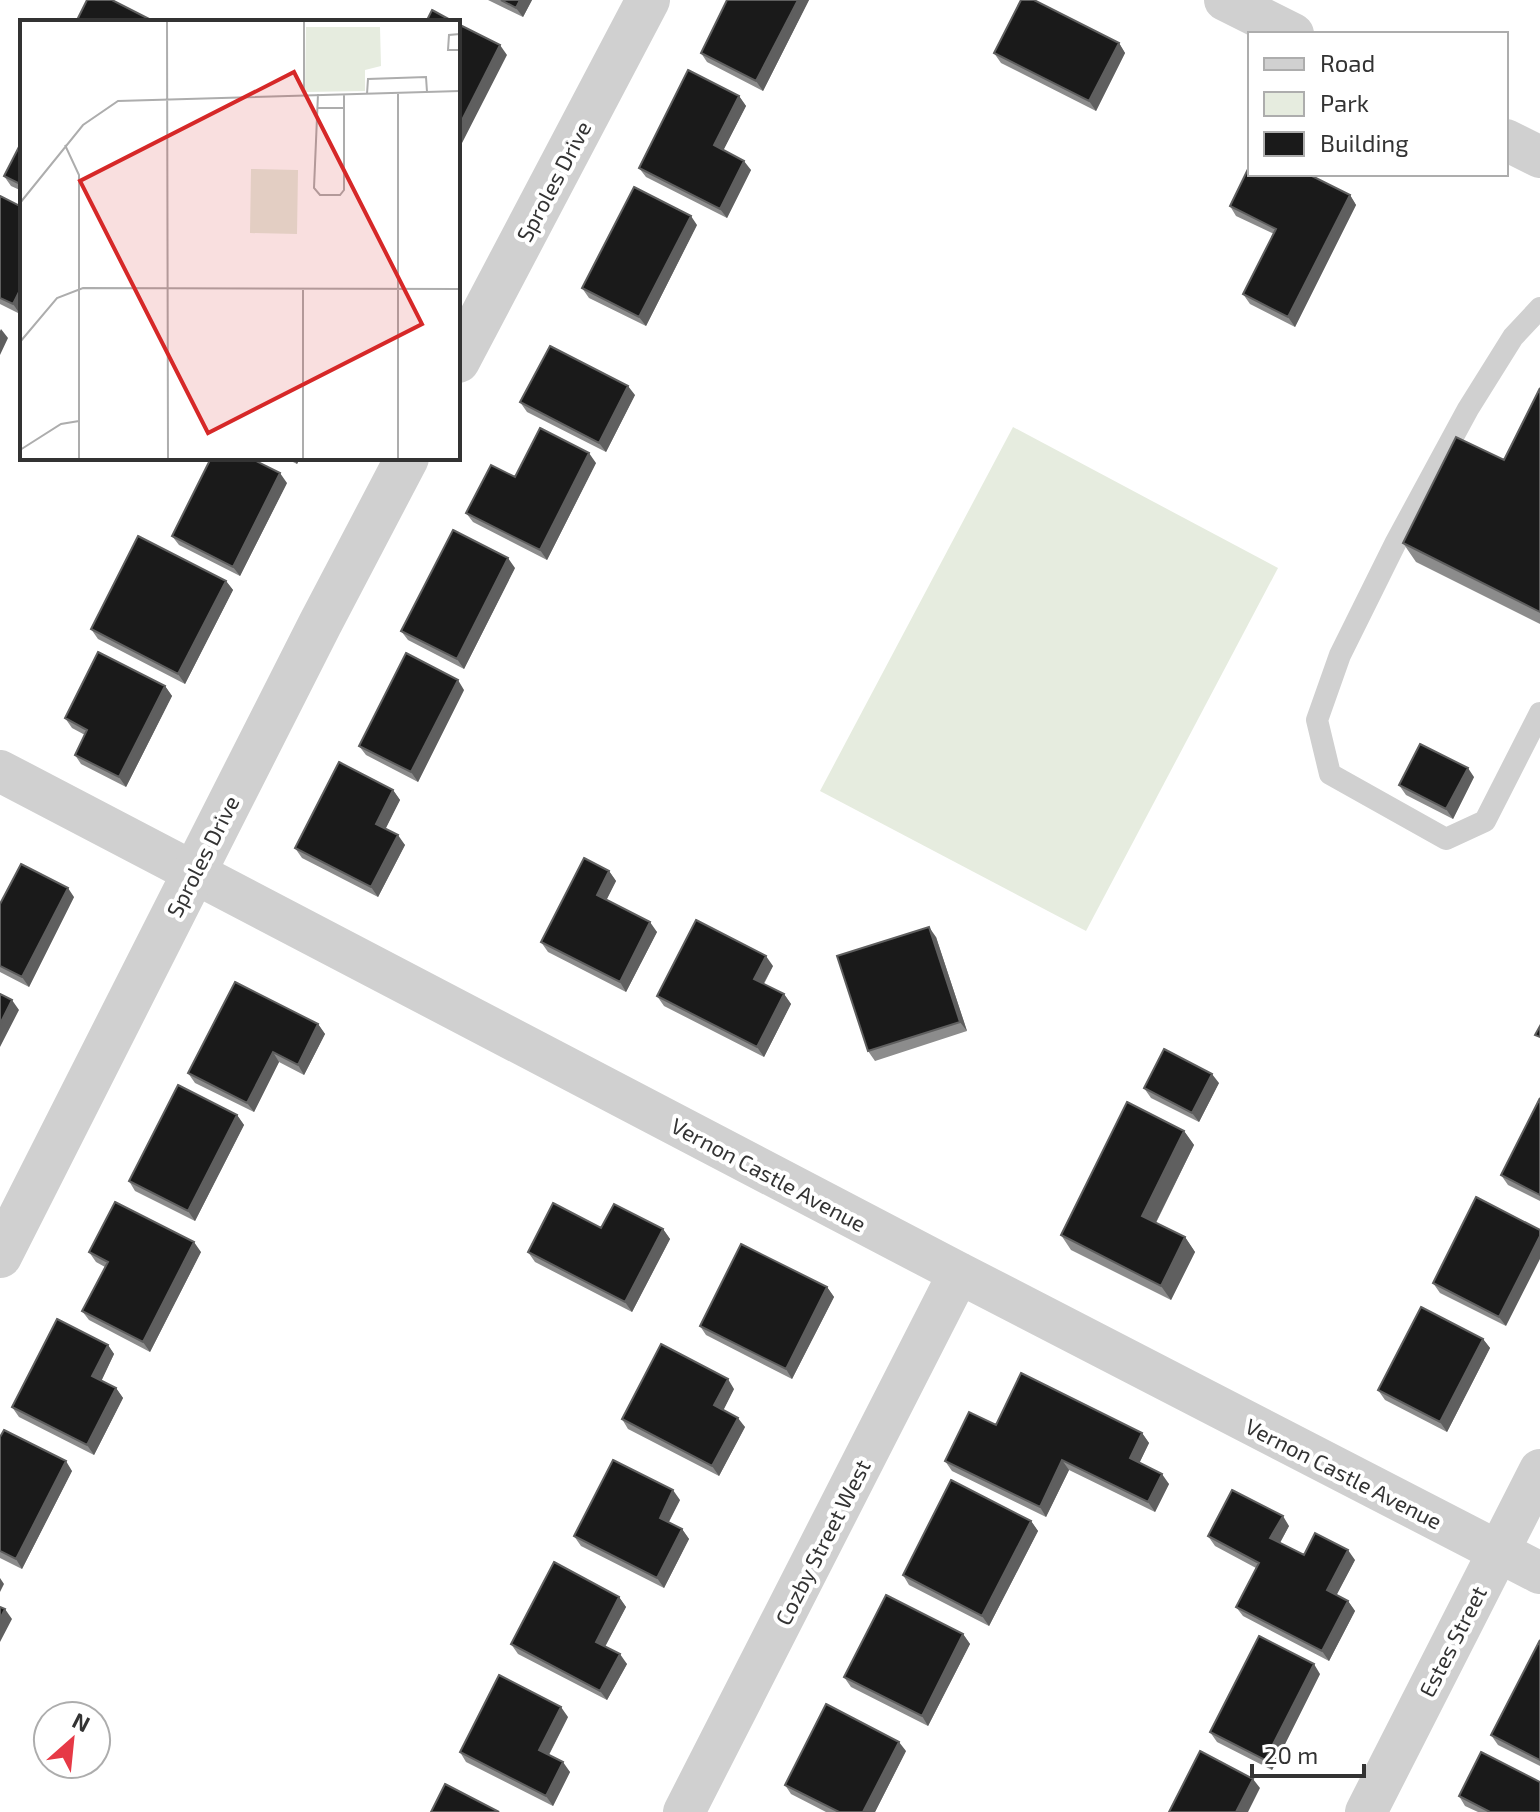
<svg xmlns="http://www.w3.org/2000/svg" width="1540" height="1812" font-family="'Exo 2',sans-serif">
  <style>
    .green { fill: #e6ecdf }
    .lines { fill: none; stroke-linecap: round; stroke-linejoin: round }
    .service { stroke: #d0d0d0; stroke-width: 22 }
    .minor { stroke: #d0d0d0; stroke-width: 42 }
    .tertiary { stroke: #d0d0d0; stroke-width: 44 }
    .wall { fill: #8c8c8c }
    .shaded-wall { fill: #5f5f5f }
    .building { fill: #1a1a1a; stroke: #5f5f5f; stroke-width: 2 }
    .labels { text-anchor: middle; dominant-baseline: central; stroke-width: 8; stroke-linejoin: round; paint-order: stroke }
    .street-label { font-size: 22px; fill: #333; stroke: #fff }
    .inset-road { fill: none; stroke: #adadad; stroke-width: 2 }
    .view { fill: #d62828; fill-opacity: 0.15; stroke: #d62828; stroke-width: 4 }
    .inset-edge { fill: none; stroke: #333; stroke-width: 4 }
  </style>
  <rect width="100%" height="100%" fill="#fff"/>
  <path class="green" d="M1013 427 1278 568 1086 931 820 791Z"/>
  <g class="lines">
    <path class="service" d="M1540 308 1513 337 1468 409 1396 542 1340 655 1317 720 1330 774 1446 839 1485 821 1540 713"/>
    <path class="minor" d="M1225 0 1293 34
      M1506 140 1540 157
      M0 771 959 1273 1540 1573
      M684 1812 959 1273
      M1366 1812 1540 1470"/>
    <path class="tertiary" d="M458 361 648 0
      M0 1256 320 624 407 458"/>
  </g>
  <path class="wall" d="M488 0H532L523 17Z
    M726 0H809L763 91 707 62 701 53 727 1Z
    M1119 43 1125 53 1096 111 1001 63 994 53Z
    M739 96 746 106 723 150 751 170 727 218 646 177 639 168Z
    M22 141V191L11 186 4 176Z
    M1350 195 1356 205 1295 327 1250 304 1243 294 1274 234 1236 216 1230 206Z
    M0 196 20 314 0 304Z
    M697 225 646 326 589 298 582 288Z
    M1540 388V624L1416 562 1403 543 1504 460Z
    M635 395 606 452 527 412 520 402Z
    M285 458H300L297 464Z
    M596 463 547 560 473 522 466 513 515 477Z
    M287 483 240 576 179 545 172 536Z
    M515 568 464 669 408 640 401 631Z
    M226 581 233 590 185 684 98 639 91 629Z
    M165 686 172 696 126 787 81 764 75 755 85 735 72 728 65 718Z
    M464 690 418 782 366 755 359 746Z
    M1474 777 1453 819 1406 795 1399 785Z
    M393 790 400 800 385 829 405 845 378 897 302 858 295 848Z
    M609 871 616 881 606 900 657 932 626 992 548 952 541 942Z
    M74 897 29 987 0 972V904Z
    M936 937 967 1031 875 1061 868 1051Z
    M773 966 764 984 784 994 791 1004 764 1057 664 1006 657 996Z
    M318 1024 325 1034 304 1075 279 1062 254 1112 195 1083 188 1073Z
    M1219 1083 1199 1122 1151 1098 1144 1088Z
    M1540 1098V1201L1508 1185 1501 1175Z
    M237 1115 244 1125 195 1221 135 1191 129 1181Z
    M1184 1131 1194 1145 1156 1223 1185 1237 1195 1252 1171 1300 1071 1250 1061 1235Z
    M1476 1197 1506 1326 1440 1293 1433 1283Z
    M601 1228 663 1229 670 1239 632 1312 535 1262 528 1252Z
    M89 1252H201L150 1352 89 1320 82 1311 105 1267 96 1262Z
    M827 1287 834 1297 792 1379 706 1335 700 1326Z
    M1483 1339 1490 1348 1447 1432 1385 1400 1378 1390Z
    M108 1345 114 1354 101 1381 116 1388 123 1398 94 1455 19 1417 12 1407Z
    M734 1389 723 1410 745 1427 719 1476 628 1429 622 1419Z
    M996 1425 1142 1433 1149 1443 1139 1463 1169 1484 1155 1512 1069 1470 1046 1517 952 1471 945 1461Z
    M0 1437 72 1471 22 1569 0 1558Z
    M680 1500 669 1522 682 1529 689 1539 664 1588 581 1546 574 1536Z
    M1031 1521 1038 1531 989 1626 909 1585 903 1575Z
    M1289 1526 1280 1543 1304 1555 1355 1560 1336 1595 1348 1601 1355 1611 1329 1661 1243 1616 1236 1607 1256 1568 1215 1546 1208 1536Z
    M619 1597 626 1607 605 1647 627 1664 607 1700 518 1654 511 1644Z
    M963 1634 970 1644 928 1726 851 1687 844 1677Z
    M1540 1640V1766L1498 1745 1491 1735Z
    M1320 1674 1272 1770 1217 1742 1210 1732Z
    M568 1717 549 1755 570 1772 553 1806 466 1762 460 1752Z
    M906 1751 875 1812H826L791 1794 785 1785Z
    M1459 1796 1540 1812H1478L1465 1806Z"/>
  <path class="shaded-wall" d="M520 0H532L523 17 516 8Z
    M798 0H809L763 91 756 81Z
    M1119 43 1125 53 1096 111 1089 101Z
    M500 45 507 55 461 145 458 140V128Z
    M739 96 746 106 721 155 714 145Z
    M744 161 751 170 727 218 720 209Z
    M1350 195 1356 205 1295 327 1288 317Z
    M691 216 697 225 646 326 639 317Z
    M22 286V309L20 314 13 304Z
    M1 329 8 338 0 355V331Z
    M628 386 635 395 606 452 599 443Z
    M589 453 596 463 547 560 540 550Z
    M292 458H300L297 464Z
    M280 473 287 483 240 576 233 567Z
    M508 558 515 568 464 669 457 659Z
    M226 581 233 590 185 684 178 674Z
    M458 680 464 690 418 782 411 772Z
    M165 686 172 696 126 787 119 777Z
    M1468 768 1474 777 1453 819 1446 809Z
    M393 790 400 800 383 834 376 824Z
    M398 835 405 845 378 897 371 887Z
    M609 871 616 881 604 905 597 895Z
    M68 888 74 897 29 987 22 977Z
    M650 922 657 932 626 992 620 982Z
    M929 927 936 937 967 1031 960 1022Z
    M766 956 773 966 761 988 754 979Z
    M784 994 791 1004 764 1057 757 1047Z
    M12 1000 19 1010 0 1047V1024Z
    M318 1024 325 1034 304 1075 298 1065Z
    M273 1052 279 1062 254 1112 247 1103Z
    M1212 1074 1219 1083 1199 1122 1192 1113Z
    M237 1115 244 1125 195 1221 188 1211Z
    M1184 1131 1194 1145 1152 1230 1142 1216Z
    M663 1229 670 1239 632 1312 625 1302Z
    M1540 1236V1259L1506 1326 1499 1317Z
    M1185 1237 1195 1252 1171 1300 1161 1286Z
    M194 1242 201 1252 150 1352 143 1342Z
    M827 1287 834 1297 792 1379 786 1369Z
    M1483 1339 1490 1348 1447 1432 1440 1422Z
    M108 1345 114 1354 99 1386 92 1376Z
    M728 1379 734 1389 721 1415 714 1405Z
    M116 1388 123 1398 94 1455 87 1445Z
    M738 1418 745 1427 719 1476 712 1466Z
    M1142 1433 1149 1443 1137 1468 1130 1458Z
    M1062 1460 1069 1470 1046 1517 1040 1507Z
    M66 1461 72 1471 22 1569 16 1559Z
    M1162 1474 1169 1484 1155 1512 1148 1502Z
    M673 1490 680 1500 666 1527 660 1518Z
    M1283 1516 1289 1526 1277 1548 1270 1538Z
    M1031 1521 1038 1531 989 1626 982 1616Z
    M682 1529 689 1539 664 1588 657 1578Z
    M1348 1550 1355 1560 1334 1600 1327 1590Z
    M0 1578 4 1584 0 1592Z
    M619 1597 626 1607 602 1652 596 1642Z
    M1348 1601 1355 1611 1329 1661 1322 1651Z
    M5 1609 12 1619 0 1642V1619Z
    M963 1634 970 1644 928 1726 922 1716Z
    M620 1654 627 1664 607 1700 600 1691Z
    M1314 1664 1320 1674 1272 1770 1265 1760Z
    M561 1707 568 1717 546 1760 539 1750Z
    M899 1742 906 1751 875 1812H863Z
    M563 1762 570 1772 553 1806 546 1796Z
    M1253 1779 1260 1788 1248 1812H1236Z"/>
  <path class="building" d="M87 0H112L155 22H76Z
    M501 0H520L516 8Z
    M727 0H798L756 81 701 53Z
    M1021 0H1034L1119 43 1089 101 994 53Z
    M432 10 454 22H426Z
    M458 24 500 45 458 128Z
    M688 70 739 96 714 145 744 161 720 209 639 168Z
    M22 141V185L4 176Z
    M1250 165V174H1308L1350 195 1288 317 1243 294 1276 229 1230 206Z
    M634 187 691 216 639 317 582 288Z
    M0 196 22 207V286L13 304 0 298Z
    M550 346 628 386 599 443 520 402Z
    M1540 388V612L1403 543 1456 437 1504 460Z
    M540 428 589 453 540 550 466 513 491 465 515 477Z
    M211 458H250L280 473 233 567 172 536Z
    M453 530 508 558 457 659 401 631Z
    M138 536 226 581 178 674 91 629Z
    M98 652 165 686 119 777 75 755 87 730 65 718Z
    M406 653 458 680 411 772 359 746Z
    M1420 744 1468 768 1446 809 1399 785Z
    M339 762 393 790 376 824 398 835 371 887 295 848Z
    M584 858 609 871 597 895 650 922 620 982 541 942Z
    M21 864 68 888 22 977 0 966V904Z
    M696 920 766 956 754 979 784 994 757 1047 657 996Z
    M929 927 960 1022 868 1051 837 956Z
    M235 982 318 1024 298 1065 273 1052 247 1103 188 1073Z
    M0 994 12 1000 0 1024Z
    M1540 1026V1037L1535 1035Z
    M1164 1049 1212 1074 1192 1113 1144 1088Z
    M178 1085 237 1115 188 1211 129 1181Z
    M1540 1098V1195L1501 1175Z
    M1127 1102 1184 1131 1142 1216 1185 1237 1161 1286 1061 1235Z
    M1476 1197 1540 1230V1236L1499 1317 1433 1283Z
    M115 1202 194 1242 143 1342 82 1311 108 1262 89 1252Z
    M553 1203 601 1228 614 1204 663 1229 625 1302 528 1252Z
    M741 1244 827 1287 786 1369 700 1326Z
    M1421 1307 1483 1339 1440 1422 1378 1390Z
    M57 1319 108 1345 92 1376 116 1388 87 1445 12 1407Z
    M661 1344 728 1379 714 1405 738 1418 712 1466 622 1419Z
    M1021 1373 1142 1433 1130 1458 1162 1474 1148 1502 1062 1460 1040 1507 945 1461 969 1412 996 1425Z
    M4 1430 66 1461 16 1559 0 1551V1437Z
    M613 1460 673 1490 660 1518 682 1529 657 1578 574 1536Z
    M951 1480 1031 1521 982 1616 903 1575Z
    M1232 1490 1283 1516 1270 1538 1304 1555 1315 1533 1348 1550 1327 1590 1348 1601 1322 1651 1236 1607 1259 1563 1208 1536Z
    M554 1562 619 1597 596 1642 620 1654 600 1691 511 1644Z
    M886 1595 963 1634 922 1716 844 1677Z
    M0 1607 5 1609 0 1619Z
    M1259 1636 1314 1664 1265 1760 1210 1732Z
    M1540 1640V1760L1491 1735Z
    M499 1675 561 1707 539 1750 563 1762 546 1796 460 1752Z
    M826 1704 899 1742 863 1812H839L785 1785Z
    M1200 1751 1253 1779 1236 1812H1169Z
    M1481 1752 1540 1782V1812H1490L1459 1796Z
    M445 1784 499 1812H431Z"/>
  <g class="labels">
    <g class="street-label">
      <text transform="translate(553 181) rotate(-62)">Sproles Drive</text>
      <text transform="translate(202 856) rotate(-63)">Sproles Drive</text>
      <text transform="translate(769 1174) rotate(28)">Vernon Castle Avenue</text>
      <text transform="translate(1344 1473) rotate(27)">Vernon Castle Avenue</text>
      <text transform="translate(822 1542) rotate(-63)">Cozby Street West</text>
      <text transform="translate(1452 1641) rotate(-63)">Estes Street</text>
    </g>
  </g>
  <g transform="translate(20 20)">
    <rect width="440" height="440" fill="#fff"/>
    <path d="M286 7H360L361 46 345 50V71L285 72ZM231 149 278 150 277 214 230 213Z" fill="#e6ecdf"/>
    <path class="inset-road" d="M147 1 148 439M440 14 429 15 428 30H440M378 73V439M284 74V1M298 74 294 168 300 175H320L324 170V74M347 74 348 59 406 57 407 72M298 88H324M45 125 59 155V439M0 183 63 105 98 81 440 71M283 270V439M0 322 37 278 63 268 440 269M0 430 41 404 59 401"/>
    <path class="view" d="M274 52 402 304 188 413 60 161Z"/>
    <rect width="440" height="440" class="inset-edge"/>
  </g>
  <rect x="1248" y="32" width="260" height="144" fill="#ffffff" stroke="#adadad" stroke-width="2"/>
  <rect x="1264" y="58" width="40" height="12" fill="#d0d0d0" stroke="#adadad" stroke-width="2"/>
  <text x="1320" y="72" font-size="24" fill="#333333">Road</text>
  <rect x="1264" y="92" width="40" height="24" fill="#e6ecdf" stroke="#adadad" stroke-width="2"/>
  <text x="1320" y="112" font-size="24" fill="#333333">Park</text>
  <rect x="1264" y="132" width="40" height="24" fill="#1a1a1a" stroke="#adadad" stroke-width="2"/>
  <text x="1320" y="152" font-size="24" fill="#333333">Building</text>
  <g transform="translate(72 1740) rotate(27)"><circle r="38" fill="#ffffff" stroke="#adadad" stroke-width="2"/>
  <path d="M0-6L14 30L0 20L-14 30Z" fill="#e63946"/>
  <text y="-12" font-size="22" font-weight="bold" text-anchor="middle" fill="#333333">N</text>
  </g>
  <path d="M1252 1764v12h112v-12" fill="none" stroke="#333333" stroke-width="4"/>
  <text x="1264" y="1764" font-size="24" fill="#333333" stroke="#ffffff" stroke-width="6" paint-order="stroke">20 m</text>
</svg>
